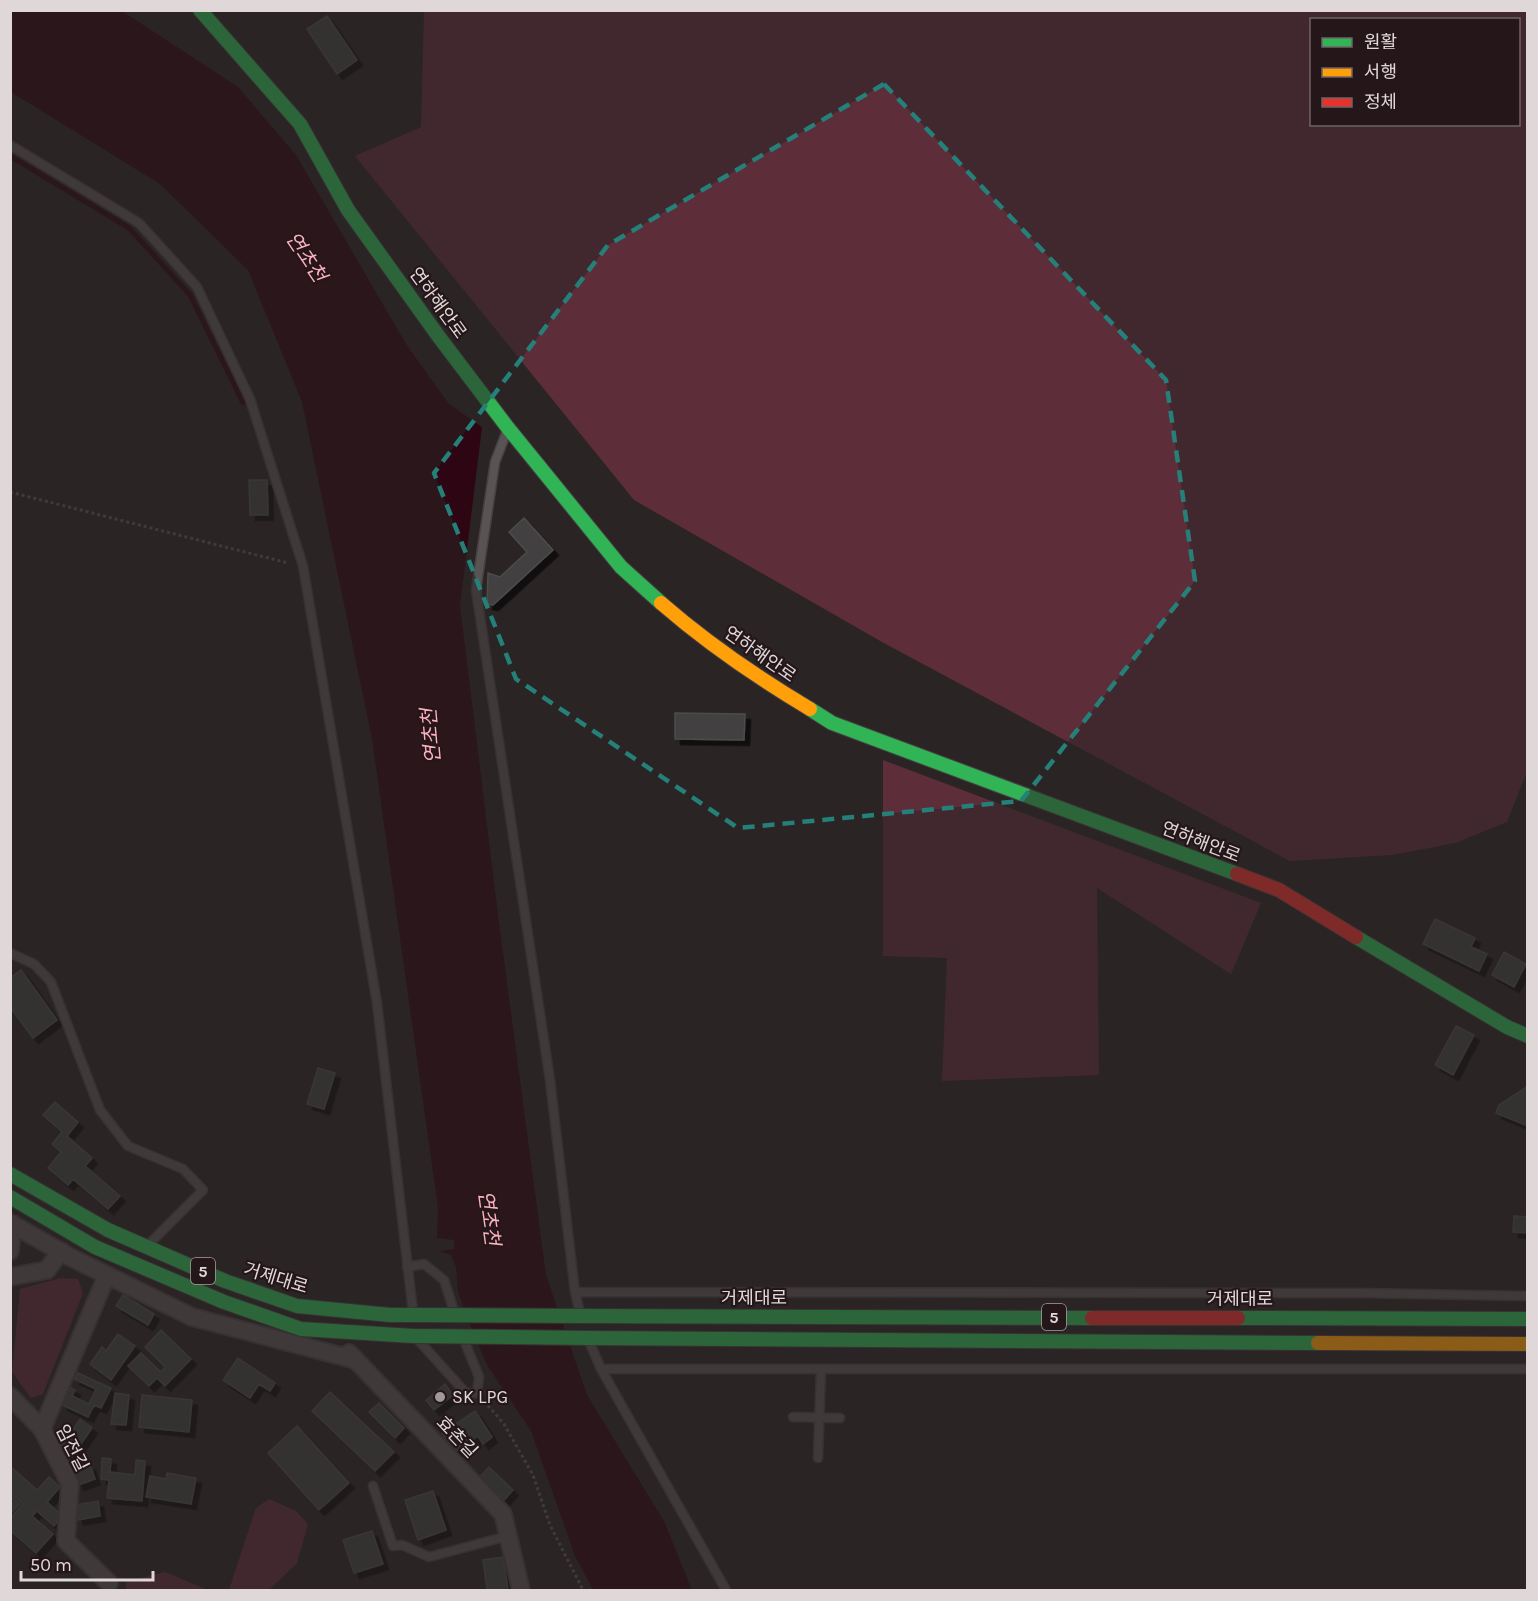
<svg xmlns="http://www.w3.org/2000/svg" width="1538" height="1601" font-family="Karla,'Noto Sans KR',sans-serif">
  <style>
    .green { fill: #5d2e3a; fill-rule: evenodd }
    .water { fill: #2e0613 }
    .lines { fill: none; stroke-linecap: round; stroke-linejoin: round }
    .stream { stroke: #2e0613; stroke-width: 5 }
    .building { fill: #42413f; stroke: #4d4c49; stroke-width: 1.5; filter: url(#shadow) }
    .lane-casing { stroke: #474142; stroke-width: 11 }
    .street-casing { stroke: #474142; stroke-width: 20 }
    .fast-casing { stroke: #474142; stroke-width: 16 }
    .slow-casing { stroke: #474142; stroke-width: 16 }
    .jam-casing { stroke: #474142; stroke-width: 16 }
    .path { stroke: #5c5758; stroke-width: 3; stroke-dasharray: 3 3; stroke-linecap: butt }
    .lane { stroke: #595354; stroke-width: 8 }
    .street { stroke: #595354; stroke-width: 16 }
    .fast { stroke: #30b455; stroke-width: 14 }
    .slow { stroke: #ff9f0a; stroke-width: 14 }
    .jam { stroke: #e5322d; stroke-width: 14 }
    .fast-bridge-casing { stroke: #474142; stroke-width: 16; stroke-linecap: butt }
    .fast-bridge { stroke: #30b455; stroke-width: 14 }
    .marked { fill: none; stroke: #248079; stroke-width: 4.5; stroke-dasharray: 12 8; stroke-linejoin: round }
    .poi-dot { fill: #a09899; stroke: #241619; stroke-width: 2 }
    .labels { text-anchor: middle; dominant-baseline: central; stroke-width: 4.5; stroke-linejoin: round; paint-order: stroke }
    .shield { fill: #241619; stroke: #a89d9f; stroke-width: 1.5 }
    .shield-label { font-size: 16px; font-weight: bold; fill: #e0d7d8 }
    .street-label { font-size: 18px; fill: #e0d7d8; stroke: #241619 }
    .poi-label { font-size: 18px; fill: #e0d7d8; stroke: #241619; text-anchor: start }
    .water-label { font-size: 20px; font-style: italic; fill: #feafc0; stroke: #241619 }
  </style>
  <defs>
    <filter id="shadow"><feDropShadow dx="5.5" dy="5.5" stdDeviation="0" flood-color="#0009"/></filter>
  </defs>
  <rect width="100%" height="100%" fill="#2a2425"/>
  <path class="green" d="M424 11H1527L1528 769 1507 822 1455 843 1392 855 1290 861 882 642 634 500 355 156 421 127ZM1312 20H1518V124H1312Z
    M883 760 1261 903 1231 974 1097 888 1099 1075 942 1081 947 958 883 956Z
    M61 1278 78 1279 83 1293 43 1394 31 1398 12 1372 20 1289Z
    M269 1499 296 1511 308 1524 297 1563 269 1590H229L256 1508Z
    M165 1572 208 1590H126V1582Z"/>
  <path class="water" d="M10 11H122L238 87 296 155 406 344 449 404 482 427 460 606 500 930 546 1275 587 1395 664 1521 692 1590H593L575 1556 531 1431 487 1365 470 1325 458 1292 456 1267 451 1255 439 1251 454 1249V1240L437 1238 438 1208 372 739 302 402 248 270 160 184 11 92Z"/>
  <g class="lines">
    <path class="stream" d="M10 156 129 228 190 295 243 403"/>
  </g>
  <path class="building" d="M327 16 357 60 337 74 307 29Z
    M249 480H267L268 515H250Z
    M524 518 553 550 493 605 487 604 488 573 500 577 527 552 509 532Z
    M675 713 745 714 744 740 675 739Z
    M1435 919 1475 938 1471 947 1487 954 1479 971 1423 944Z
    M1504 952 1526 964 1514 987 1492 975Z
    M21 970 57 1020 33 1038 10 1007V978Z
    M1456 1026 1474 1035 1453 1075 1435 1065Z
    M318 1068 335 1073 324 1109 307 1104Z
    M1528 1086V1126L1496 1113 1499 1105Z
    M55 1102 78 1122 67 1136 92 1158 85 1166 120 1196 108 1209 73 1179 68 1185 48 1168 61 1152 52 1144 62 1132 43 1115Z
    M1514 1216 1528 1217V1233L1513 1232Z
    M123 1295 154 1314 148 1325 116 1306Z
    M161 1330 191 1359 165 1386 157 1378 149 1386 128 1366 141 1353 161 1372 165 1367 145 1347Z
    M118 1334 135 1346 111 1380 90 1364 102 1347 106 1351Z
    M238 1358 275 1383 270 1391 259 1384 250 1398 223 1380Z
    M78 1373 111 1388 101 1408 94 1405 88 1417 62 1405 70 1387 75 1390 72 1396 89 1404 96 1389 74 1379Z
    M445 1384 453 1395 434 1410 426 1400Z
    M330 1392 394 1452 375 1471 312 1411Z
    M115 1393 129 1395 126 1425 111 1424Z
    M142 1395 192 1400 189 1432 139 1427Z
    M379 1403 404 1428 395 1438 369 1412Z
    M475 1411 492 1437 483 1444 478 1436 455 1452 442 1433Z
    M80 1419 92 1428 72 1457 52 1443 61 1432 68 1437Z
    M297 1426 349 1483 319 1510 268 1453Z
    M102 1458 111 1459 110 1472 135 1475 136 1460 145 1461 142 1501 107 1498 109 1480 101 1479Z
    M90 1465 95 1479 78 1485 73 1471Z
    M10 1466 37 1490 49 1477 60 1487 47 1502 62 1516 54 1526 37 1511 32 1516 53 1534 36 1553 10 1530V1518L23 1504 10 1492Z
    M489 1467 513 1490 504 1500 480 1477Z
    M167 1473 196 1478 191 1504 146 1497 150 1476 166 1479Z
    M433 1491 446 1530 418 1540 405 1500Z
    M10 1495 20 1504 10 1514Z
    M98 1501 100 1516 78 1520 75 1505Z
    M372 1531 383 1564 354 1573 343 1540Z
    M503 1557 508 1590H487L483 1560Z"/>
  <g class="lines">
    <g class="lane-casing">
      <path id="lane" d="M10 145 139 223 197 287 250 399 303 566 377 1003 413 1312
        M507 431 495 462 476 590 550 1080 575 1292 580 1313
        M10 953 34 964 51 982 100 1110 128 1146 183 1169 203 1190 149 1244
        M407 1267 424 1264 444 1280 454 1311
        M575 1292 1361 1293 1528 1296
        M419 1341 466 1393H477L479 1377 464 1340
        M589 1341 601 1369 726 1590
        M601 1369H1528
        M793 1417 840 1418
        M818 1458 821 1369
        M373 1486 393 1546 402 1545 429 1557 508 1536"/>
    </g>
    <g class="street-casing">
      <path id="street" d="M10 1223 70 1257 192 1317 356 1360
        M10 1251 13 1224
        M10 1277 47 1270 61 1251
        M349 1353 503 1514 521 1590
        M10 1396 42 1429 70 1484 66 1541 109 1583
        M42 1429 107 1275"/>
    </g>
    <g class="fast-casing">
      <path id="fast" d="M200 10 300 124 348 210 439 337 508 428 621 567 661 603
        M810 709 832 723 1237 874
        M1356 937 1507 1027 1528 1036
        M10 1174 108 1230 225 1281 297 1306 390 1315H413
        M10 1197 95 1247 224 1302 301 1329 413 1336
        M580 1316 1092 1318
        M1238 1318 1528 1319
        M587 1338 1318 1343"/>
    </g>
    <g class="slow-casing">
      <path id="slow" d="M661 603C707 643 758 678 810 709
        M1318 1343 1528 1344"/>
    </g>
    <g class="jam-casing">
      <path id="jam" d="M1237 874 1279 890 1356 937
        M1092 1318H1238"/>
    </g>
    <path class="path" d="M10 492 288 563
      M484 1401 504 1424 533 1475 550 1525 583 1590"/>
    <use href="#lane" class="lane"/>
    <use href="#street" class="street"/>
    <use href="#fast" class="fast"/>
    <use href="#slow" class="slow"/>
    <use href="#jam" class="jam"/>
    <g class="fast-bridge-casing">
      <path id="fast-bridge" d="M413 1315 580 1316
        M413 1336 587 1338"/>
    </g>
    <use href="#fast-bridge" class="fast-bridge"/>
  </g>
  <path d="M0 0H1538V1601H0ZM884 84 1166 380 1195 581 1021 801 738 828 516 679 434 473 608 245Z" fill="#2a2425" fill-opacity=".55" fill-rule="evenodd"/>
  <path class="marked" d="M884 84 1166 380 1195 581 1021 801 738 828 516 679 434 473 608 245Z"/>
  <circle class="poi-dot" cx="440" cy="1397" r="6"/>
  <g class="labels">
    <g class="shield">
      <rect x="191" y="1258" width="24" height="26" rx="4.5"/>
      <rect x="1042" y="1304" width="24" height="26" rx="4.5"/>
    </g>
    <g class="shield-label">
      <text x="203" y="1271">5</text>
      <text x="1054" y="1317">5</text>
    </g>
    <g class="street-label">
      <text transform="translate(438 303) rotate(54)">연하해안로</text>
      <text transform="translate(760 654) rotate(35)">연하해안로</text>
      <text transform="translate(1201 842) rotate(21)">연하해안로</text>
      <text transform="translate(276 1278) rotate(17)">거제대로</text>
      <text x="754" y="1298">거제대로</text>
      <text x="1240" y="1299">거제대로</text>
      <text transform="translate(457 1437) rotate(46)">효촌길</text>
      <text transform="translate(72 1448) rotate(63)">임전길</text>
    </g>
    <g class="poi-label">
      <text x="452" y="1397">SK LPG</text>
    </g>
    <g class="water-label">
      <text transform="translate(306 257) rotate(56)">연초천</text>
      <text transform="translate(431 736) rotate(-95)">연초천</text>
      <text transform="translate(489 1218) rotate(82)">연초천</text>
    </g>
  </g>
  <rect width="1538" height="1601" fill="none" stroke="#e0d7d8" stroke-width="24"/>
  <rect x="1310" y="18" width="210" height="108" fill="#241619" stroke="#6f6365" stroke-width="1.5"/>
  <rect x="1322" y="38" width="30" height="9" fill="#30b455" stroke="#6f6365" stroke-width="1.5"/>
  <text x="1364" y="48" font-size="18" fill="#e0d7d8">원활</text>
  <rect x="1322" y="68" width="30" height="9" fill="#ff9f0a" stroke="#6f6365" stroke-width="1.5"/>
  <text x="1364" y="78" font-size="18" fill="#e0d7d8">서행</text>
  <rect x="1322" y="98" width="30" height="9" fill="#e5322d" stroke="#6f6365" stroke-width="1.5"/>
  <text x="1364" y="108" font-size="18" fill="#e0d7d8">정체</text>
  <path d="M21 1571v9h132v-9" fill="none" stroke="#e0d7d8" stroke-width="3"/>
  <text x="30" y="1571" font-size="18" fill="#e0d7d8" stroke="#241619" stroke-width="4.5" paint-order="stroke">50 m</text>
</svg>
